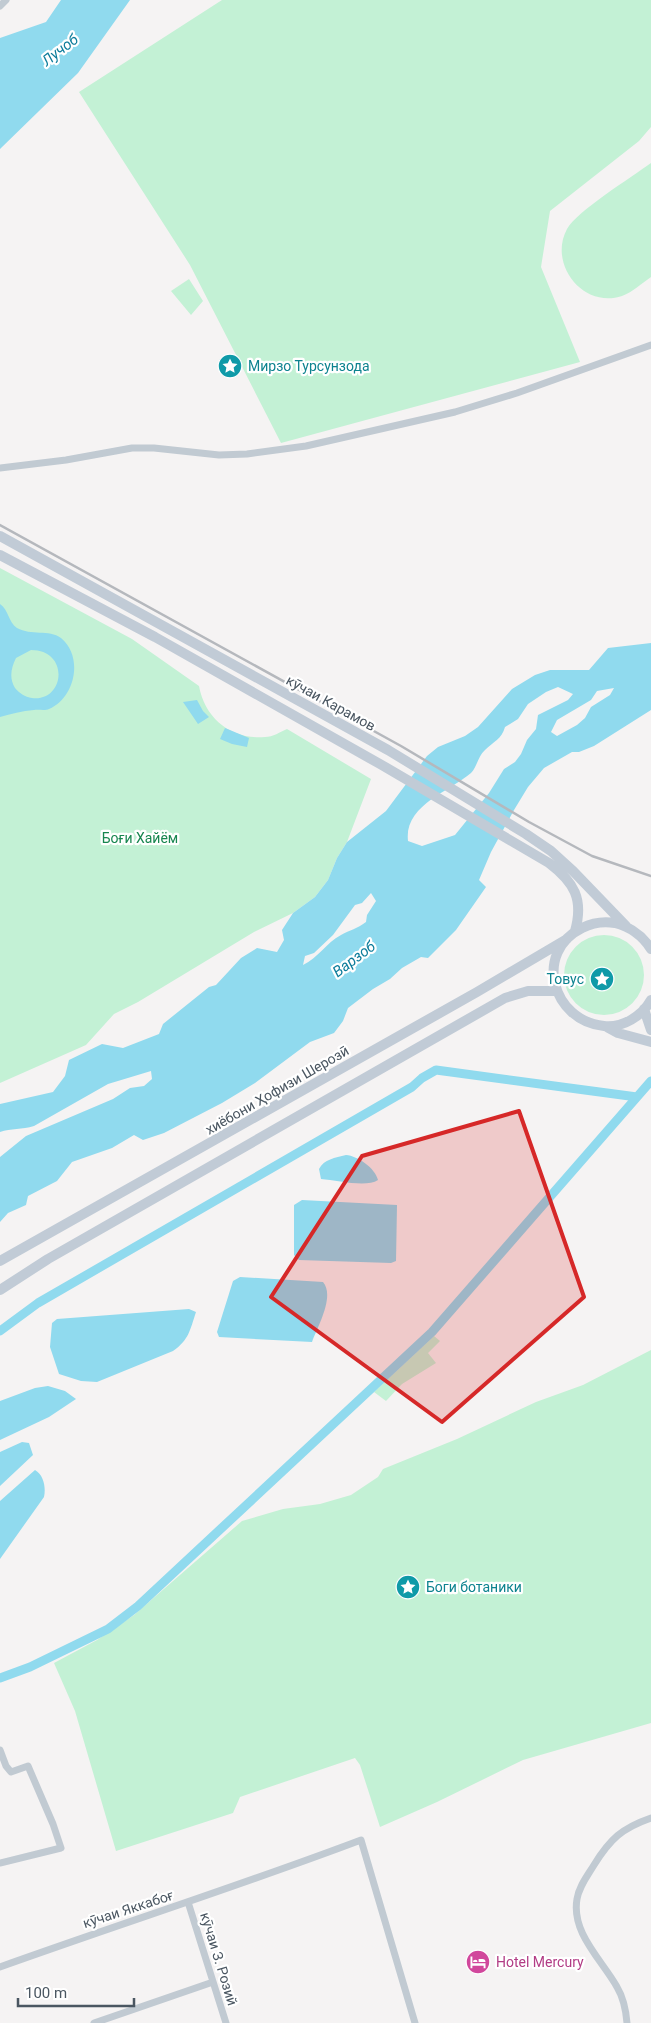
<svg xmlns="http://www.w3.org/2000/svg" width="651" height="2023" font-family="Roboto,sans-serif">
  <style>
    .green { fill: #c3f1d5 }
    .water { fill: #90daee; fill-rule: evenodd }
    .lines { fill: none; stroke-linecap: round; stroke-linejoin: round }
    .canal { stroke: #90daee; stroke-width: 9 }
    .street { stroke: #c1cad2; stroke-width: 7 }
    .secondary { stroke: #c1cbd6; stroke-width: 10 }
    .rail { stroke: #b5b8bd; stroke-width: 2.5 }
    .marked { fill: #d62828; fill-opacity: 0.2; stroke: #d62828; stroke-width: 4; stroke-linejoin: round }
    .labels { text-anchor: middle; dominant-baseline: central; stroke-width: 4.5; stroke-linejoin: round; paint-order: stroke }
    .culture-label { font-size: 14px; fill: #0d838f; stroke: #fff; text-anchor: start }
    .street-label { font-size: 14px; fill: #4a5661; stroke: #fff }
    .park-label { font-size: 14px; fill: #17864f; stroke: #fff }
    .hotel-label { font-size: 14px; fill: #b23c85; stroke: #fff; text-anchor: start }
    .water-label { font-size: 15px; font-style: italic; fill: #0c7c9b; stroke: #fff }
  </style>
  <rect width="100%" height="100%" fill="#f5f3f3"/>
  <path class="green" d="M222 0H651V127L639 141 550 211 541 267 580 362 281 443 190 265 79 92Z
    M651 163V277C642 283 633 292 622 296 583 309 548 264 567 229 577 211 632 177 651 163Z
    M189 279 203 301 191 315 171 291Z
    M0 568 132 639 199 686C205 719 232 740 265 737 273 737 280 732 287 729L371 779 347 842 337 858 328 880 315 897 293 913 254 932 138 1002 114 1014 86 1045 0 1083Z
    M564 975a40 40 0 1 1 80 0a40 40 0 1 1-80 0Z
    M434 1336 440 1341 428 1353 436 1363 402 1384 386 1401 374 1392Z
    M651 1350V1723L523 1760 437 1802 380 1827 360 1765 355 1758 240 1797 233 1813 116 1851 75 1711 54 1663 97 1640 134 1615 242 1521 283 1509 320 1504 351 1495 378 1477 383 1469 457 1439 536 1402 583 1385Z"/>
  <path class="water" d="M61 0H130L78 73 0 149V38L46 22Z
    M0 604C9 610 8 622 17 628 31 636 49 629 61 638 84 657 75 698 49 709 45 711 38 709 34 710 22 711 11 714 0 717ZM31 650C70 650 65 702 32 698 25 697 19 693 15 688 9 678 11 668 16 658Z
    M651 643V710L594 746 579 752H572L544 768 528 787 514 810 491 852 479 880 486 887 456 930 428 958 421 957 402 968 390 979 373 989 348 1008 343 1021 334 1033 310 1042 255 1083 222 1103 164 1133 143 1140 134 1135 112 1148 72 1162 57 1181 28 1196 26 1205 8 1213 0 1222V1157L26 1136 113 1099 130 1088 144 1086 152 1079 151 1071 108 1084 34 1126C22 1130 11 1128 0 1132V1104L53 1092 65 1076 69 1060 102 1044 123 1048 159 1034 163 1024 209 987 216 985 241 958 257 948 277 952 284 940 282 930 293 913 315 897 328 880 337 858 347 842 386 811 427 756 438 747 465 736 478 727 512 689 535 675 550 670H589L608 648ZM558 687 573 694 568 700 538 715 536 729 527 740 521 754 515 762 504 769 489 793 455 835 422 846 408 841C404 805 449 792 471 773 477 767 478 756 485 750 493 742 502 739 505 727L518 719 528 704 546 692ZM614 688 610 695 591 707 585 718 577 725 557 736 551 732 557 720 591 700 597 691ZM371 893 376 901 367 915 366 922C357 929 350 930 341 935 326 943 318 958 303 965L305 956 314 953 333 935 355 905 362 903Z
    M197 700 203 711 209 717 198 724 183 702Z
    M225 728 249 738 247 747 232 744 220 739Z
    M346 1155C358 1156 375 1168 378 1180 366 1188 337 1180 321 1179L319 1169C324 1159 335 1158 346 1155Z
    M302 1200 397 1205 396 1261 391 1263 299 1260 294 1255V1205Z
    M240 1277 323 1282C335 1296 318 1326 312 1342L219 1337 217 1332 233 1281Z
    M189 1309 196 1312C190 1330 189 1340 173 1351L97 1382 81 1381 59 1374 50 1347 52 1323 57 1319Z
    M48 1386 65 1391 76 1399 49 1417 0 1440V1401L35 1388Z
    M22 1442 29 1443 33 1455 0 1486V1452Z
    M35 1470C44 1475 46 1488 44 1497L0 1559V1501Z"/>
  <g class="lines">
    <path class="canal" d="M0 1331 38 1303 412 1087 422 1078 436 1070 637 1097
      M0 1678 30 1667 108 1629 138 1606 432 1332 651 1081"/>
    <path class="street" d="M0 6 6 0
      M0 468 66 460 132 448H154L219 455 247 454 306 446 455 412 517 393 651 345
      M0 1750 6 1766 11 1772 28 1766 53 1824 61 1848 0 1863
      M188 1902 226 2023
      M0 1967C120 1924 242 1885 361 1840L415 2023
      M94 2023 213 1982
      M627 2023C626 2011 623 1997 617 1987 602 1960 571 1933 577 1899 579 1886 588 1875 594 1865 610 1839 622 1828 651 1818"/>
    <path class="secondary" d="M0 536 388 750 526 834 551 851 573 871 626 926
      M0 555 155 637 380 764 549 863C574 882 584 899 575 931
      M651 949C642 935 631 927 615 923 604 921 592 923 582 928 533 952 552 1021 604 1026 623 1028 642 1016 651 1000
      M644 1009 651 1030
      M607 1027 618 1033 651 1042
      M0 1261 477 992 567 939
      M0 1290 48 1259 505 998 528 991H556"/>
    <path class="rail" d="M0 525 401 746 529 822 592 856 651 876"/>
  </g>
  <path class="marked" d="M519 1111 584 1297 442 1422 271 1297 362 1156Z"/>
  <defs>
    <g id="sight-disc" transform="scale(1.25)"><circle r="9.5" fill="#0f9aa8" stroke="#fff"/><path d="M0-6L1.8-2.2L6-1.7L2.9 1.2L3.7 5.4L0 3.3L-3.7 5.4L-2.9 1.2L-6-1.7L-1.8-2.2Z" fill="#fff"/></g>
    <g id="hotel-disc" transform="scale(1.25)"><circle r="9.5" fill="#d1479c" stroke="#fff"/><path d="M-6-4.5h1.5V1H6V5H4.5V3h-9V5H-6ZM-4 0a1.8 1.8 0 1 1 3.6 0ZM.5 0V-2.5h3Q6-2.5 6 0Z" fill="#fff"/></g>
  </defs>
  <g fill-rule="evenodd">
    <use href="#sight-disc" x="230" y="366"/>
    <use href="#sight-disc" x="602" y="979"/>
    <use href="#sight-disc" x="408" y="1587"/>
    <use href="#hotel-disc" x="478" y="1962"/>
  </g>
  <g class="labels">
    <g class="culture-label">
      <text x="248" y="366">Мирзо Турсунзода</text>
      <text x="584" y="979" text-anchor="end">Товус</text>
      <text x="426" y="1587">Боги ботаники</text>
    </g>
    <g class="street-label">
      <text transform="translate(331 703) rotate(29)">кӯчаи Карамов</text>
      <text transform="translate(277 1090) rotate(-30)">хиёбони Ҳофизи Шерозӣ</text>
      <text transform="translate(128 1909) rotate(-18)">кӯчаи Яккабоғ</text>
      <text transform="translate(219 1959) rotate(73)">кӯчаи З. Розий</text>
    </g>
    <g class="park-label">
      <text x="140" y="838">Боғи Хайём</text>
    </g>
    <g class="hotel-label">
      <text x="496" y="1962">Hotel Mercury</text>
    </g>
    <g class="water-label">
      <text transform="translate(60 50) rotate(-38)">Лучоб</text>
      <text transform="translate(354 959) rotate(-37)">Варзоб</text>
    </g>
  </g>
  <path d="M18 1998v8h116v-8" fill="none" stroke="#4a5661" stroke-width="2.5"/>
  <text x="25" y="1998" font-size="15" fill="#4a5661" stroke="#ffffff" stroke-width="4" paint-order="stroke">100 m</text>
</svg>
